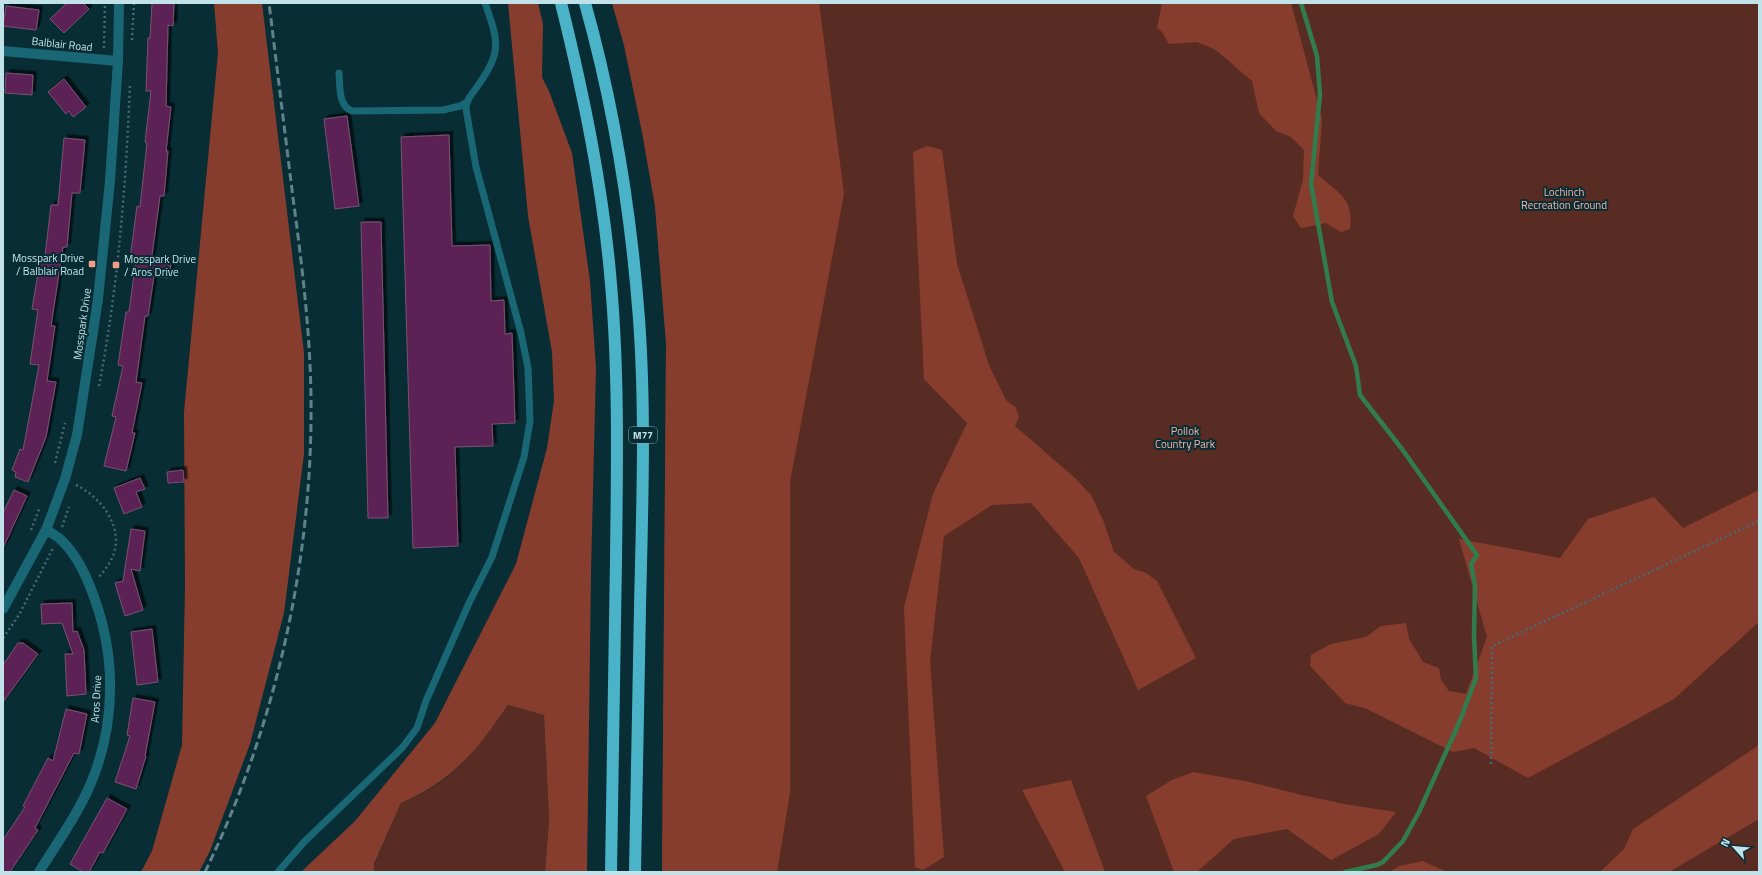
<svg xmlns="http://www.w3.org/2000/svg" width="1762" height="875" font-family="'Titillium Web',sans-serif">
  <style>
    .green { fill: #592c23 }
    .forest { fill: #873d2e }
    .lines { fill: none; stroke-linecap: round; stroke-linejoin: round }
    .stream { stroke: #317c4c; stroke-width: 4.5 }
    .building { fill: #5c2354; stroke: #795272; filter: url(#shadow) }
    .path { stroke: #466a71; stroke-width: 2.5; stroke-dasharray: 2 3; stroke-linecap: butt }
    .service { stroke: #196674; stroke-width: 7 }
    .minor { stroke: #196674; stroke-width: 10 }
    .motorway { stroke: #4ab3c7; stroke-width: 12 }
    .rail { stroke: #60838a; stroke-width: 3; stroke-dasharray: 8 4; stroke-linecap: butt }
    .poi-dot { fill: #f49d8b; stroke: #082d34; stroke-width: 1.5 }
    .labels { text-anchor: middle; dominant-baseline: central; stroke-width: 4; stroke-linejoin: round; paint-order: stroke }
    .shield { fill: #082d34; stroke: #8aacb3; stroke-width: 1 }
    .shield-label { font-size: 10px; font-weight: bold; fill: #c2e2e9 }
    .street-label { font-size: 11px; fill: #c2e2e9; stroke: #082d34 }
    .park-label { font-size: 11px; fill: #f7b4a6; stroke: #082d34 }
    .poi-label { font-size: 11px; fill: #c2e2e9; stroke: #082d34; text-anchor: end }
  </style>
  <defs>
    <filter id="shadow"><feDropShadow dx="3.5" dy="-3.5" stdDeviation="0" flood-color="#0009"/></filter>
  </defs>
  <rect width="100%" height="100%" fill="#082d34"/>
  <path class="green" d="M612 3H1759V872H662L666 343 655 206 642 132 624 45Z
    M508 705 544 715 549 819 545 872H374V865L401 803C453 783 477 748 508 705Z"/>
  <path class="forest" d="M214 3H262L304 353V454L284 613 250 744 210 851 199 872H141L152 851 182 745 185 586 184 412 218 53Z
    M508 3H538L543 24 542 77 549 91 572 153 590 281 596 368 591 572 587 872H545L549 819 544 715 508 705C499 717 491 730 481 742 459 769 433 790 401 803L374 864V872H301L355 821 435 723 516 564 547 448 554 401 552 352 528 216Z
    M612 3H819L844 194 790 482V793L777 872H662L666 343 655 206 642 132 624 45Z
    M1162 3H1291L1322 119 1318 175C1338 193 1354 198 1350 229L1341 232 1326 223 1301 228 1293 216 1303 180 1304 150 1291 137 1276 131 1259 113 1252 81 1216 50 1197 42 1169 44 1162 32 1157 28Z
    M927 146 942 150 957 264 989 365 1006 400 1016 408 1019 417 1015 426 1075 478 1091 495 1103 520 1114 552 1134 569 1146 573 1157 581 1196 658 1138 690 1079 558 1031 503 992 505 944 536 930 661 944 857 923 870 915 867 904 607 933 494 967 423 924 379 913 152Z
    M1759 490V622L1674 699 1528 778 1474 748 1453 752 1367 709 1345 703 1310 666 1311 655 1331 644 1366 637 1381 626 1406 623 1409 639 1423 662 1439 668 1441 680 1449 691 1466 694 1487 637 1459 539 1560 558 1588 519 1654 497 1683 528Z
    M1759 745V819L1669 872H1600L1624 849 1633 829Z
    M1193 772 1250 782 1302 795 1344 804 1396 812 1379 834 1331 860 1287 829 1234 839 1197 872H1174L1146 796 1172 780Z
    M1071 780 1105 872H1065L1022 790Z
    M1423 861 1447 872H1389L1399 866Z"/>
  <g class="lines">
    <path class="stream" d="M1301 3 1317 56 1320 95 1311 184 1332 302 1356 366 1360 395 1402 449 1477 555 1471 564 1475 585 1474 635 1476 678 1459 723 1419 812 1403 841 1383 862 1377 865 1345 872"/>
  </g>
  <path class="building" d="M67 3H83L89 9 64 33 50 19Z
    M152 3H174L173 26 168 25 166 106 171 107 166 151H168L164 196H160L151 263 171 265 168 278 154 276 148 316H145L136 382 142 383 132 433H135L126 471 104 466 116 417 112 416 123 366 118 365 126 312H129L136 260 130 259 137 206 140 207 147 143 145 142 151 91H146L148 38H150Z
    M6 6 39 10 36 30 3 26Z
    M6 73 33 75 32 95 5 93Z
    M64 79 86 107 73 117 69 111 66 114 48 92Z
    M347 116 359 206 335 209 324 119Z
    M449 135 452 246 490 245 491 301 504 300 505 334 512 333 515 423 492 424 493 446 455 447 458 546 413 548 401 137Z
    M64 138 85 140 80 193H72L67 247H63L51 326H55L47 381 56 382 46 437 28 482 15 477 16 472 12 470 20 449 23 450 39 365 30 364 38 310 32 309 41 256H45L51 205H58Z
    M361 222H381L388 518H368Z
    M183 470 184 482 168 483 167 472Z
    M140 478 145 489 136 492 142 507 124 514 114 488Z
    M14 490 27 496 3 548V513Z
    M131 529 145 531 140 571 131 569 143 610 125 616 115 583 123 581Z
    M72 603 73 632 77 631 84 650 86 694 67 696 65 654H73L62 623 42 624 41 604Z
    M152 629 158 682 137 685 131 632Z
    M18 643H23L38 654 3 702V665Z
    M133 698 155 702 145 756H146L136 789 115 782 130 736 127 735Z
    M66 709 87 714 79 754 74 753 35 828 38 830 10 872H3V840L25 807 23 806 48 758 53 761Z
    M107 798 127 809 103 853 100 852 89 872H83L70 864Z"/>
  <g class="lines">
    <path class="path" d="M132 40 134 3
      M104 48 105 3
      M99 386C118 287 126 185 130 84
      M55 463 65 423
      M76 485C99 496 123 524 114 553 111 562 105 570 99 577
      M62 527 69 507
      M31 530 40 507
      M3 638 19 615 53 548
      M1491 764 1492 646 1759 521"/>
    <path class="service" d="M339 73C340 85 338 106 352 111L443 110 460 106 467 102
      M278 872 304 842 402 748 417 728 426 701 469 603 492 557 524 457 530 421 528 368 521 333 476 167 466 109C466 100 472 94 477 87 502 51 499 43 485 3"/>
    <path class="minor" d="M3 51 118 61
      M3 609 46 530 65 479 77 435 98 299 110 181 118 61 119 3
      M39 872C57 843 78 814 91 783 116 723 116 657 94 597 87 577 75 552 59 538 55 535 50 532 46 530"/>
    <path class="motorway" d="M561 3C584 96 603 188 611 284 619 376 617 468 616 560 614 664 612 768 611 872
      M585 3C614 106 631 212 639 319 646 415 642 512 640 608 638 696 637 784 635 872"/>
    <path class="rail" d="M205 872C276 726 313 559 311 397 310 331 302 264 293 198 285 133 277 68 269 3"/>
  </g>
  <g class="poi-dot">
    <rect x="88" y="260" width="8" height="8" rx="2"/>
    <rect x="112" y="261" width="8" height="8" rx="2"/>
  </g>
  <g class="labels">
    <rect class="shield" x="629" y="427" width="28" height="16" rx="3"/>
    <g class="shield-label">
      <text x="643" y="435">M77</text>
    </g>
    <g class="street-label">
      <text transform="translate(62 44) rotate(6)">Balblair Road</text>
      <text transform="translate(82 324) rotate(-82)">Mosspark Drive</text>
      <text transform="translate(96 699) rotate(-87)">Aros Drive</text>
    </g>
    <g class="park-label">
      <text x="1564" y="192">Lochinch<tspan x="1564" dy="13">Recreation Ground</tspan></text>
      <text x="1185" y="431">Pollok<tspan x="1185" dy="13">Country Park</tspan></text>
    </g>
    <g class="poi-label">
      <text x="84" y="258">Mosspark Drive<tspan x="84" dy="13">/ Balblair Road</tspan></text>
      <text x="124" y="259" text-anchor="start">Mosspark Drive<tspan x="124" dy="13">/ Aros Drive</tspan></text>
    </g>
  </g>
  <rect width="1762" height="875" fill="none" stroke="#c2e2e9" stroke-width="8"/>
  <g transform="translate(1734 847) rotate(297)" stroke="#082d34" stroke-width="3" paint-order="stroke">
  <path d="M0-3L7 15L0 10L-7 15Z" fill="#c2e2e9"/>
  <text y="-6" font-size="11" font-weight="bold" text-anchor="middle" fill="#c2e2e9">N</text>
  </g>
</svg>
